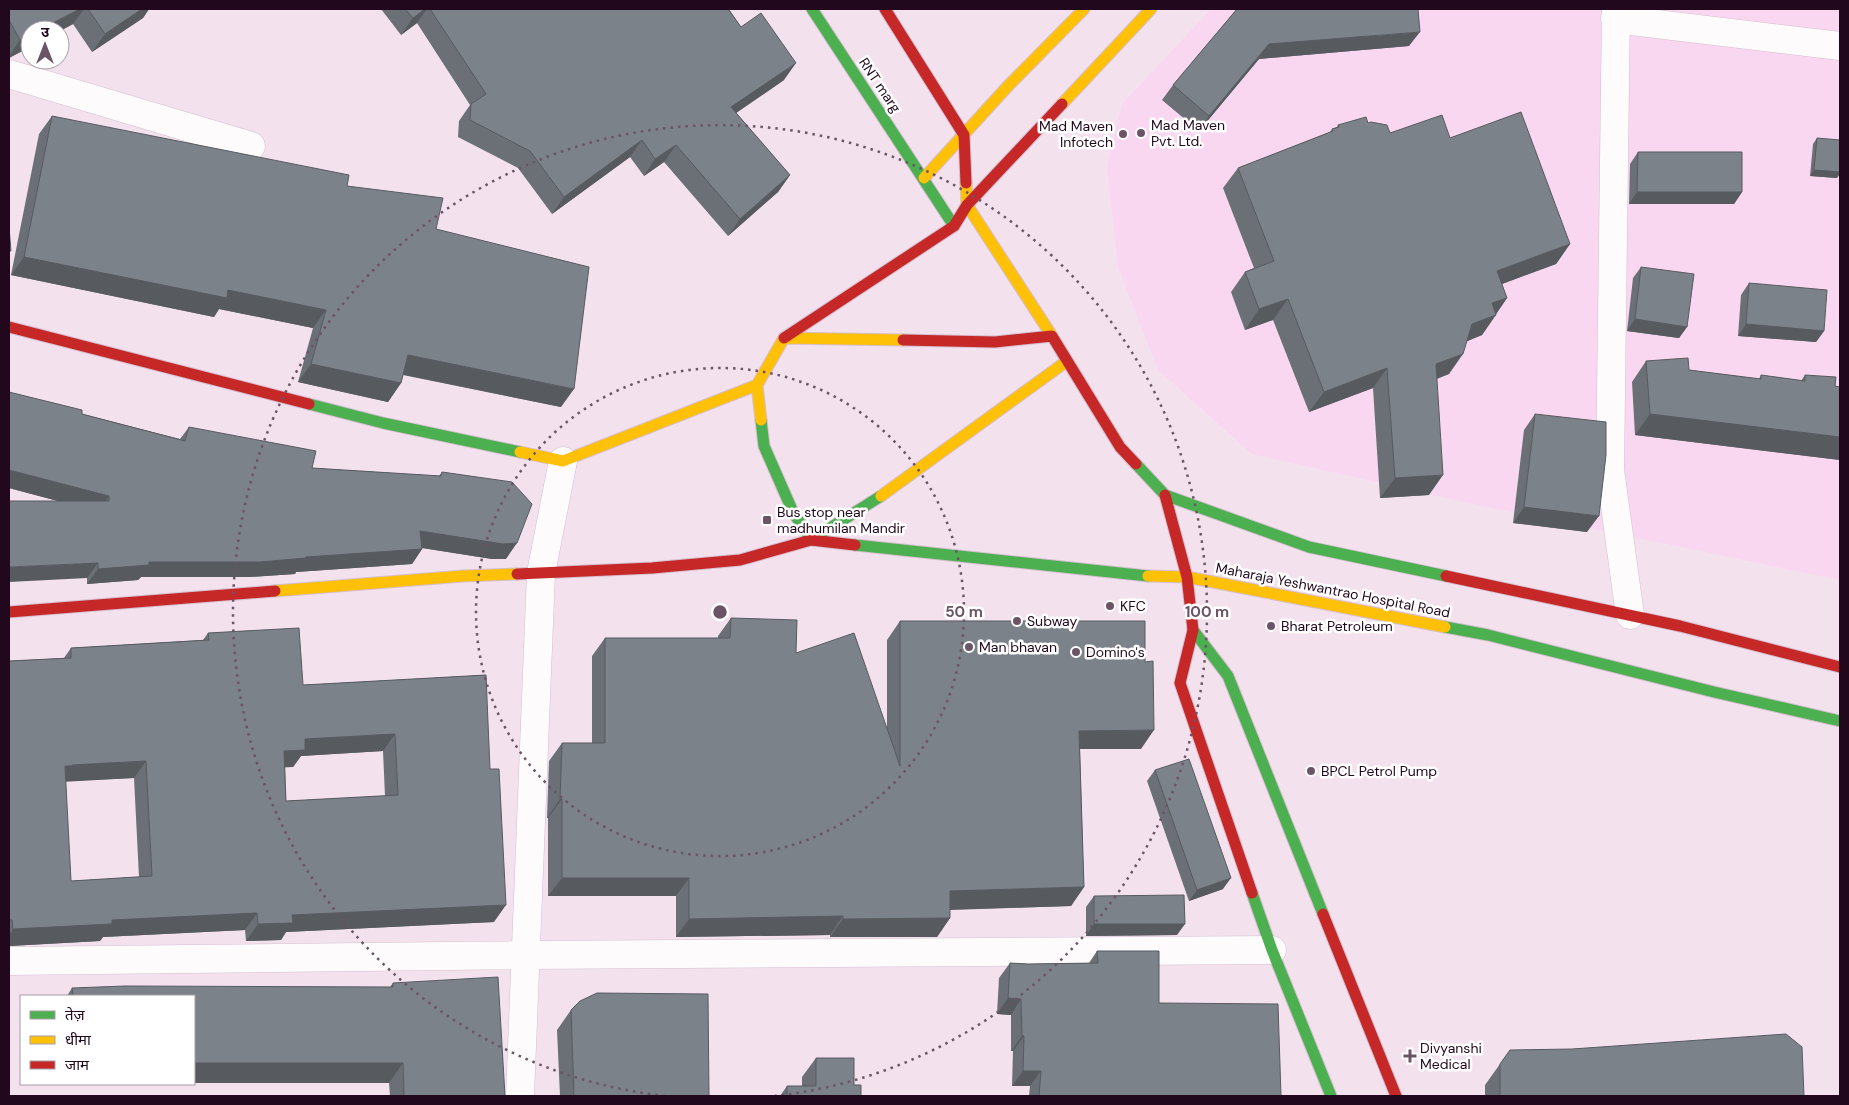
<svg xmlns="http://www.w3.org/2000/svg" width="1849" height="1105" font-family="'DM Sans','Noto Sans Devanagari',sans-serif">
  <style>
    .built { fill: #f9d7f0 }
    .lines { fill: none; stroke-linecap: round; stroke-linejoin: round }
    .street-casing { stroke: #d5becf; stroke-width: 29 }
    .fast-casing { stroke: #d5becf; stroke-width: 13 }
    .slow-casing { stroke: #d5becf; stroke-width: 13 }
    .jam-casing { stroke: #d5becf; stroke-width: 13 }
    .street { stroke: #fdfbfc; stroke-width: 28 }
    .fast { stroke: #4caf50; stroke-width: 11 }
    .slow { stroke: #ffc107; stroke-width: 11 }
    .jam { stroke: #c62828; stroke-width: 11 }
    .wall { fill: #6b7076; fill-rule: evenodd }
    .shaded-wall { fill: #575b60 }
    .building { fill: #7c8289; stroke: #575b60; fill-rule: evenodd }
    .ring { fill: none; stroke: #6a5466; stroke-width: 2.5; stroke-dasharray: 2.5 5 }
    .poi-dot { fill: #6a5466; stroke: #fff; stroke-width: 2 }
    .labels { text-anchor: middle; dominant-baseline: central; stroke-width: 5; stroke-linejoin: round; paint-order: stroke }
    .street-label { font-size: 14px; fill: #21081c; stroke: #fff }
    .poi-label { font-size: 14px; fill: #21081c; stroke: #fff; text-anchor: start }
    .centre { fill: #6a5466; stroke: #fff; stroke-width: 2.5 }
    .ring-label { font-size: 15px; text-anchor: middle; font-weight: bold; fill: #6a5466; stroke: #fff; stroke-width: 5; stroke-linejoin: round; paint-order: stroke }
  </style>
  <rect width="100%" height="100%" fill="#f3e2ee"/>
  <path class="built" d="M1211 9H1840V580L1478 505 1252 454 1158 370 1118 267 1107 167 1122 104Z"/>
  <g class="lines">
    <g class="street-casing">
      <path id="street" d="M1616 9 1610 470 1630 615
        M1615 19 1840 46
        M9 74 251 146
        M9 961 526 955 1272 950
        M520 1096 541 573 563 461"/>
    </g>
    <g class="fast-casing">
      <path id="fast" d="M812 9 954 226
        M309 404 383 423 520 452
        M761 420 764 446 793 512 811 540 881 496
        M1136 464 1165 495 1309 547 1446 576
        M855 545 1148 576
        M1445 627 1488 635 1714 692 1840 721
        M1193 630 1228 676 1323 914
        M1252 893 1272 950 1331 1096"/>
    </g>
    <g class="slow-casing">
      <path id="slow" d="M1062 104 1151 9
        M924 178 1008 86 1084 9
        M966 183 967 205 1052 336
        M761 420 757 385 784 338 903 340
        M520 452 563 461 757 385
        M881 496 1067 361
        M1148 576 1187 577 1445 627
        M275 591 463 576 517 574"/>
    </g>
    <g class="jam-casing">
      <path id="jam" d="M885 9 964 135 966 183
        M9 327 309 404
        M784 338 954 226 967 205 1062 104
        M903 340 995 342 1052 336 1120 447 1136 464
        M1165 495 1187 577 1193 630 1180 683 1252 893
        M517 574 652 568 740 560 811 540 855 545
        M1446 576 1680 626 1840 667
        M9 612 275 591
        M1323 914 1396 1096"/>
    </g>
    <use href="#street" class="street"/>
    <use href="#fast" class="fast"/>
    <use href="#slow" class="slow"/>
    <use href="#jam" class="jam"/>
  </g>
  <path class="wall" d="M9 9H149L143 18 92 52 73 24 9 58Z
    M381 9H729L741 27 784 80 736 113 790 175 778 192 728 236 664 162 644 176 630 157 552 214 518 168 458 137 459 121 470 105 417 23 401 35Z
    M1237 9 1409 46 1259 59 1199 131 1162 100 1173 85Z
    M52 116 347 186 436 229 561 407 403 375 401 383 388 402 298 382 313 328 219 309 214 317 11 275 39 134Z
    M1368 123 1390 133 1450 138 1570 244 1556 264 1502 284 1507 298 1496 314V315L1482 335 1467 341 1449 374 1437 379 1429 495 1380 498 1373 388 1309 412 1273 320 1245 330 1231 292 1245 272 1254 268 1223 188 1238 168 1330 132 1332 129 1337 127 1338 125Z
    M1817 138 1837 178 1810 176 1813 144Z
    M1638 152 1742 192 1734 204H1629L1630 164Z
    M1641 267 1687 327 1679 338 1627 331 1633 278Z
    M1749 283 1824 331 1816 342 1738 336 1741 295Z
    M1646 361 1689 370 1759 379 1761 375 1801 381 1805 375 1835 386 1840 387V460L1635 435 1632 382Z
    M9 392 82 414 180 439 189 427 312 468 439 476 442 472 506 559H492L422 548V549L412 564 296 572 295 574 249 577H141L138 580 87 584V578L58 501 9 488Z
    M1535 414 1587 532 1513 523 1524 430Z
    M731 618 796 653 887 728V640L900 621 1141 749H1080L1084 887 1071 906 950 910V918L937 937H830V935L676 937V896H548V818H547L549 761 562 743H592V656L605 638H718V636Z
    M208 633 303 685 486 675 494 922 286 932 281 940 246 941 245 930 103 937 100 941 9 946V661L64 658 71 648 203 640ZM383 751 385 796 286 801 285 767H293L301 756ZM134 778 139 877 71 881 65 781Z
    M1155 770 1223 889 1189 901 1147 781Z
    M1094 896 1177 935 1086 936V907Z
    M1097 951 1159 1003 1281 1096H1029L1030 1086H1012L1013 1051H1011V1015L997 1014 999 978 1010 963 1028 964 1089 963Z
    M393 983 505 1096H390L389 1083H194V996H67L72 988 390 987Z
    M571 1010 709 1096H560L557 1030Z
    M1510 1050 1804 1096H1485V1085Z
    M816 1058 854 1085 861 1096H780L787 1086H802V1077Z"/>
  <path class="shaded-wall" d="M80 9H84L73 24 60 31V30H39Z
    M142 9H149L143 18 92 52 105 34Z
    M425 9H427L417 23 401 35 413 18Z
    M1828 9H1840V10Z
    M1420 32 1409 46 1259 59 1199 131 1209 116 1269 44Z
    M30 35V47L9 58V56L20 40Z
    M796 63 784 80 720 124 731 107Z
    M642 140 630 157 552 214 564 197Z
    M676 145 664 162 644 176 655 159Z
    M1814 170 1840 172V174L1837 178 1810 176Z
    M790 175 778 192 728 236 740 219Z
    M1637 192H1742L1734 204H1629Z
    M1570 244 1556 264 1483 291 1497 271Z
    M24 257 228 290 326 310 313 328 219 309 214 317 11 275Z
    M1507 298 1482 335 1458 345 1472 324 1492 303Z
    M1288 299 1273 320 1245 330 1259 309Z
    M1635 319 1687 327 1679 338 1627 331Z
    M1746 324 1824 331 1816 342 1738 336Z
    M1463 354 1449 374 1421 384 1436 364Z
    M408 355 574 389 561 407 395 373Z
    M311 364 401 383 388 402 298 382Z
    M1387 368 1373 388 1309 412 1324 392Z
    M1650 414 1840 437V460L1635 435Z
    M9 470 109 496 99 512 9 488Z
    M1443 475 1429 495 1380 498 1395 478Z
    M1524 507 1599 516 1587 532 1513 523Z
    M420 531 517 543 506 559H492L410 546Z
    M422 549 412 564 296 572 295 574 249 577H141L138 580 87 584 98 569 149 562 306 557Z
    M98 563 87 578 9 582V567Z
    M1154 730 1141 749H1066L1079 731Z
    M395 734 383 751 301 756 293 767 272 768 284 751 305 739Z
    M146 761 134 778 61 782 65 766 72 765Z
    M560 799H562L548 818H547Z
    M562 878H689L676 896H548Z
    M1231 878 1223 889 1189 901 1197 890Z
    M1084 887 1071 906 937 910 950 891Z
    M506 905 494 922 286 932 281 940 246 941 258 924 292 915Z
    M257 913 245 930 103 937 100 941 9 946V935L13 929 112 920Z
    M843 916 830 935 676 937 689 919Z
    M950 918 937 937H830L843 919Z
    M1094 924H1185L1177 935 1086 936Z
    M1008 998 1021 999 1011 1015 997 1014Z
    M1022 1036H1024L1013 1051H1011Z
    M194 1063H403L389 1083H194Z
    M1023 1071H1041L1030 1086H1012Z"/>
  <path class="building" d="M9 9H80L39 30H30V35L20 40 9 20Z
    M88 9H142L105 34Z
    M405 9H425L413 18Z
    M430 9H728L741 27 761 13 796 63 731 107 790 175 740 219 676 145 655 159 642 140 564 197 530 151 470 120 471 104 486 94Z
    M1237 9H1418L1420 32 1269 44 1209 116 1173 85Z
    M1521 112 1570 244 1497 271 1507 298 1492 303 1496 315 1472 324 1463 354 1436 364 1443 475 1395 478 1387 368 1324 392 1288 299 1259 309 1245 272 1274 261 1238 168 1333 131 1332 129 1339 127 1338 125 1366 117 1368 123 1371 122 1387 125 1390 133 1442 115 1450 138Z
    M52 116 349 175 347 186 443 198 436 229 589 267 574 389 408 355 401 383 311 364 326 310 228 290 227 298 24 257Z
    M1817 138 1840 140V172L1814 170Z
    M1638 152H1742V192H1637Z
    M9 227 11 251H9Z
    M1641 267 1694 274 1687 327 1635 319Z
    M1749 283 1827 290 1824 331 1746 324Z
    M1688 358 1689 370 1761 379V375L1805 381V375L1836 377 1835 386 1840 387V437L1650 414 1646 361Z
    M9 392 82 410V414L185 441 189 427 316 451 312 468 441 476 442 472 512 482 532 504 517 543 503 544 420 531 422 549 306 557V558L260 562H149V565L98 569V563L9 567V501H109V496L9 470Z
    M1535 414 1606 422V455L1599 516 1524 507Z
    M731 618 797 620 796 653 854 633 900 766V621H1145V662L1153 661 1154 730 1079 731 1084 887 950 891V918L843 919V916L689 919V878H562V799H560L562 743H605V638H730Z
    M299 628 303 685 486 675 490 769H499L506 905 292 915 293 923 258 924 257 913 112 920V924L13 929 12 920H9V661L71 658V648L209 640 208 633ZM395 734 398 795 286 801 284 751 305 750V739ZM146 761 152 876 71 881 65 766H72V765Z
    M1189 759 1231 878 1197 890 1155 770Z
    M1184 895 1185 924H1094V896Z
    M1097 951H1159V1003L1278 1004 1281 1096H1039L1041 1071H1023L1024 1036H1022L1021 999 1008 998 1010 963 1028 964 1098 963Z
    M498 977 505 1096H404L403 1063H194V996H73L72 988 125 986 393 987V983Z
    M597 993 708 994 709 1096H574L571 1010 580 1001Z
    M1786 1034 1802 1047 1804 1096H1500V1064L1510 1050 1572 1049Z
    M816 1058H854V1085H861V1096H787V1086H816Z"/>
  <g class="ring">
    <circle cx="720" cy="612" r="244"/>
    <path d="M665 1096A487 487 0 1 1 775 1096"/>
  </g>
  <g class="poi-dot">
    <circle cx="1141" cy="133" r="5"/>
    <circle cx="1123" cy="134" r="5"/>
    <rect x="762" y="515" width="10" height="10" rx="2.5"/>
    <circle cx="1110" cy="606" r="5"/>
    <circle cx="1017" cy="621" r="5"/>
    <circle cx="1271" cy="626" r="5"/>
    <circle cx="969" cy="647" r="5"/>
    <circle cx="1076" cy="652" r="5"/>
    <circle cx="1311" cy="771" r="5"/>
    <path d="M1407.5 1048.5h5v5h5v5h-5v5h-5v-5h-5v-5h5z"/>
  </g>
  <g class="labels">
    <g class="street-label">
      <text transform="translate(880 85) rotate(56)">RNT marg</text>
      <text transform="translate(1333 590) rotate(11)">Maharaja Yeshwantrao Hospital Road</text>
    </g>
    <g class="poi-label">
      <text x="1151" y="125">Mad Maven<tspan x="1151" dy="16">Pvt. Ltd.</tspan></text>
      <text x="1113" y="126" text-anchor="end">Mad Maven<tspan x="1113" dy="16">Infotech</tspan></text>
      <text x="777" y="512">Bus stop near<tspan x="777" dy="16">madhumilan Mandir</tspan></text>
      <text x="1120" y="606">KFC</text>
      <text x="1027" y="621">Subway</text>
      <text x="1281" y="626">Bharat Petroleum</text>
      <text x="979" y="647">Man bhavan</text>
      <text x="1086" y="652">Domino's</text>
      <text x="1321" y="771">BPCL Petrol Pump</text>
      <text x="1420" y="1048">Divyanshi<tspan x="1420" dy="16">Medical</tspan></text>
    </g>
  </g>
  <circle cx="720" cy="612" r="8" class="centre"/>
  <g class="ring-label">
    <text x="964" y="617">50 m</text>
    <text x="1207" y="617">100 m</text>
  </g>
  <rect width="1849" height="1105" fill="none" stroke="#21081c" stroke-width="20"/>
  <rect x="20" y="995" width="175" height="90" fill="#ffffff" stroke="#a69ca4"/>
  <rect x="30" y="1011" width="25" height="8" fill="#4caf50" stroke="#a69ca4"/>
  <text x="65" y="1020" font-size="15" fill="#21081c">तेज़</text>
  <rect x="30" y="1036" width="25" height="8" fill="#ffc107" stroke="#a69ca4"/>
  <text x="65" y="1045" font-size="15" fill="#21081c">धीमा</text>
  <rect x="30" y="1061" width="25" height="8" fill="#c62828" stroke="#a69ca4"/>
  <text x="65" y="1070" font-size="15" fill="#21081c">जाम</text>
  <g transform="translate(45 45)"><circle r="24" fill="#ffffff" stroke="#a69ca4"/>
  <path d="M0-4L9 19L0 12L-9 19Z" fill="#6a5466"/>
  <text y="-8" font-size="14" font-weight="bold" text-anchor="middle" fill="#21081c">उ</text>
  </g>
</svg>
